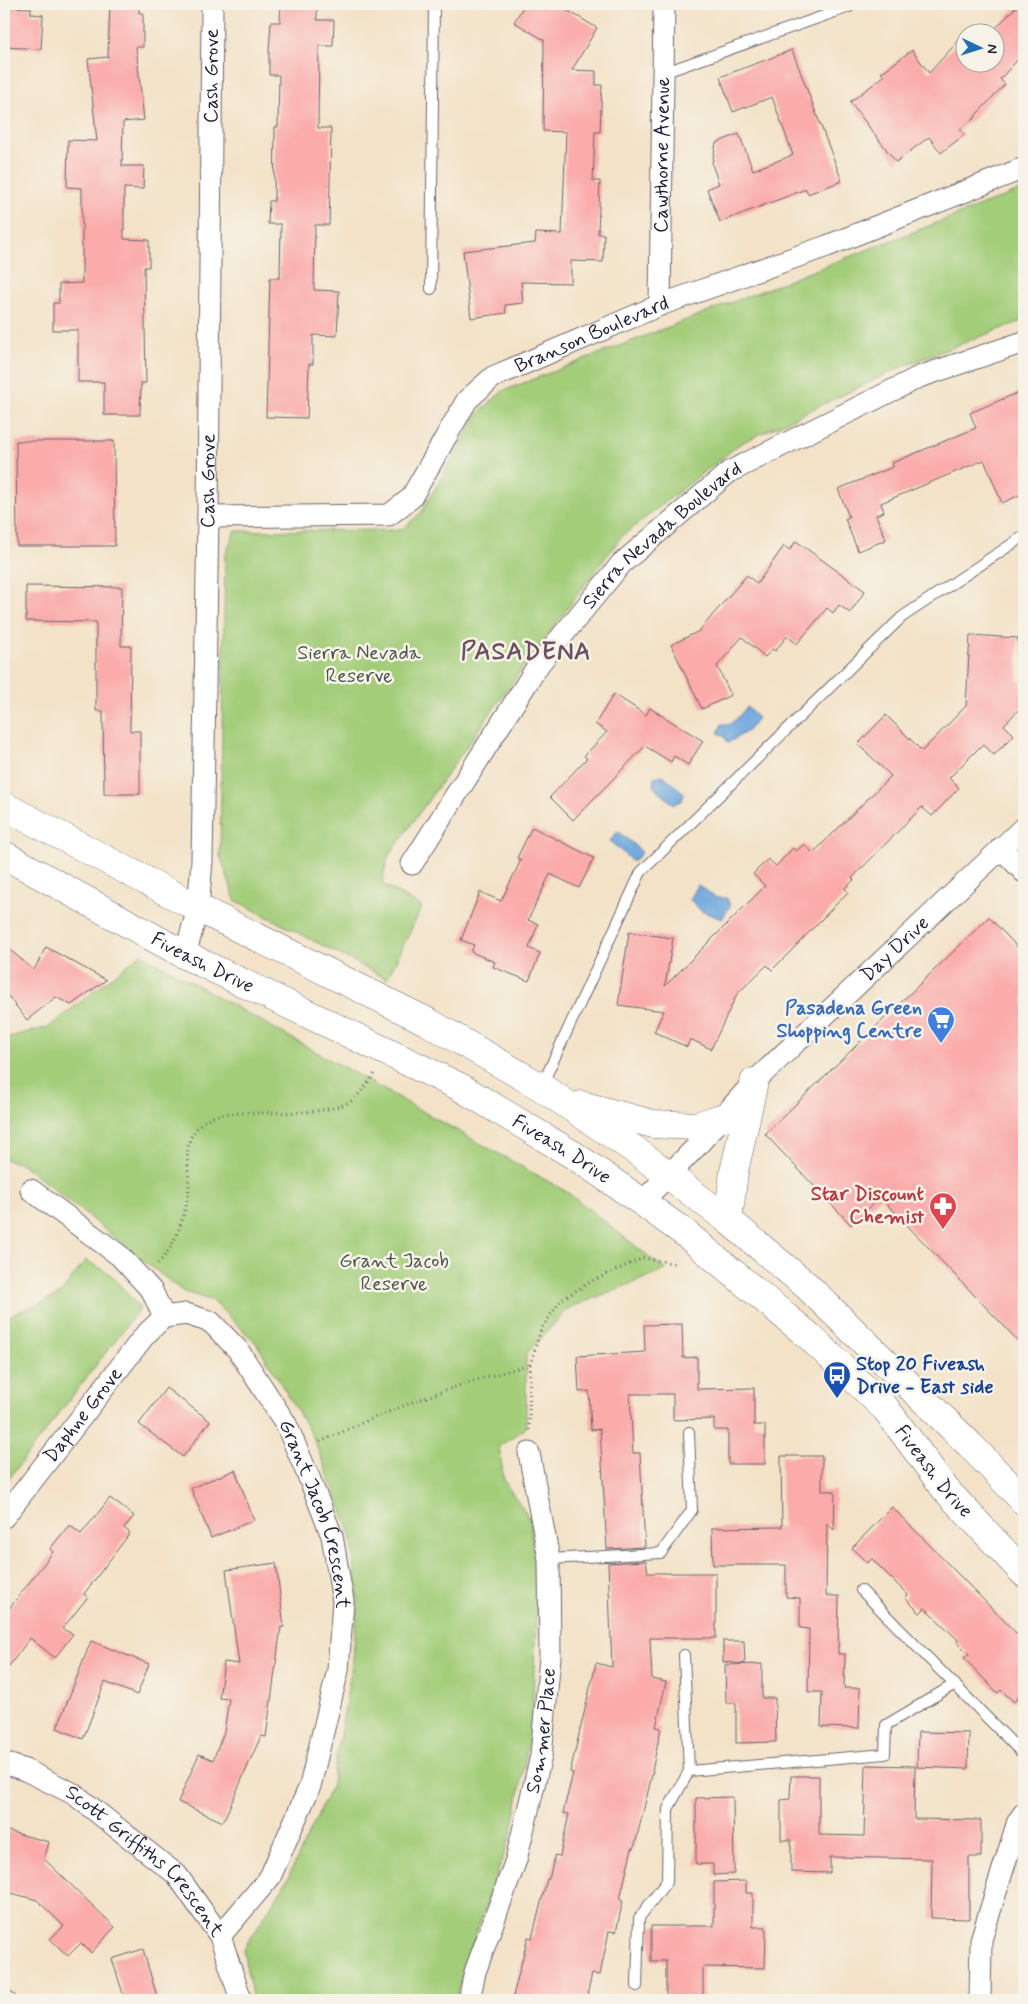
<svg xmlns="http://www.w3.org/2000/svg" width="1028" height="2004" font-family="Mynerve,sans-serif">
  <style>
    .green { fill: #a3cd79; stroke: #62785a }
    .water { fill: #6fa8de; stroke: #48658c }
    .building { fill: #faabaa }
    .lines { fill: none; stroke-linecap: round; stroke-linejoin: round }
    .service-casing { stroke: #6b656c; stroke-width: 12 }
    .minor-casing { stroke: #6b656c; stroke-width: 23 }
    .secondary-casing { stroke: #6b656c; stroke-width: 29 }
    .path { stroke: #6b656c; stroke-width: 3; stroke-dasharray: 1 4; stroke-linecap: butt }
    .service { stroke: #fff; stroke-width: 10 }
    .minor { stroke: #fff; stroke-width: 21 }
    .secondary { stroke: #fff; stroke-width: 28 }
    .labels { text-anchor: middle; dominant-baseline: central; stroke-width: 5; stroke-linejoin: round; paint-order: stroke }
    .street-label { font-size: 20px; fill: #22223b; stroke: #f7f3e8 }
    .park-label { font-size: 20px; fill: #49554e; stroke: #f7f3e8 }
    .shop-label { font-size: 20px; font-weight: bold; fill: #366cbe; stroke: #f7f3e8; text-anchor: end }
    .health-label { font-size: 20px; font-weight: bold; fill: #be3a42; stroke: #f7f3e8; text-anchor: end }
    .transit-label { font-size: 20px; font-weight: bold; fill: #164399; stroke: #f7f3e8; text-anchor: start }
    .district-label { font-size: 25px; font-weight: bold; letter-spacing: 1px; fill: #6e5262; stroke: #f7f3e8 }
  </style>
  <rect width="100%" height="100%" fill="#f7f3e8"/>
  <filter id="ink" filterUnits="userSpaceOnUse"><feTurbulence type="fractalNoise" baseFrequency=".02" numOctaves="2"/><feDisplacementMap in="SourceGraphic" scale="10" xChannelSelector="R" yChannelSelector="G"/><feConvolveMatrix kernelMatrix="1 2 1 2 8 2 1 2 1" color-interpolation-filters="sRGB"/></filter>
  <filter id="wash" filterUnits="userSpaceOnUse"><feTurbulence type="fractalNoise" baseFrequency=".0096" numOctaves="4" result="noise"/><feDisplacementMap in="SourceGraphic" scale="20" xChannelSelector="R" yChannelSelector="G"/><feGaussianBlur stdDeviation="1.12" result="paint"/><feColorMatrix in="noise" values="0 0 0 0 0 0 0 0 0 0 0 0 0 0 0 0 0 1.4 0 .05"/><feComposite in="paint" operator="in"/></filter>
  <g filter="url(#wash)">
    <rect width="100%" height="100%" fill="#f3e2c7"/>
    <path class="green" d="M1024 189V320L906 365 741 443 621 537 521 670 388 857 382 884 422 907 387 979 235 900 220 855 225 555 235 531 401 530 421 513 479 412 503 391Z
      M141 954 567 1192 666 1270 569 1308 526 1354V1428L499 1446 504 1481 530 1519 537 1594 532 1724 512 1832 466 1962 456 2000H253L243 1950 285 1884 331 1788 353 1659 358 1598 351 1534 313 1437 257 1344 213 1301 182 1291 22 1164 4 1159V1038L49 1027Z
      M86 1260 110 1274 140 1308 4 1485V1318L59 1295Z"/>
    <path class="water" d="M747 707 758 718 749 730 728 743 724 736 718 733 722 724C735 725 739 715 747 707Z
      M663 775 684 793 682 801 673 804 653 786 654 777Z
      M618 831 642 852 633 862 610 841Z
      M698 885 717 898H727L730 906 722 919 701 911 690 900Z"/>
    <g id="blocks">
      <path class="building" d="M110 4H139V13H143V47H136L144 120 123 122 122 166H144L143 189 124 188V239L149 240V267H144L146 383H141L140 415H104V382H78V330H53V303H59V284L82 283V188L67 187 68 140 97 141 88 59 108 57Z
        M281 4H317V20H334L333 46H319L318 128H331L330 183 329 225H315L314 290 339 291 337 336 313 335V364H309L307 418 266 417 270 278H280L281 224H268L269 201H274L275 127H278L279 75H269V51L271 22H280Z
        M525 4H557L597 28 572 70 596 71V85H602L600 132H595L593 181H600L598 234H604L603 262 571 261V283L521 282 523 303 505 305 506 313 471 318 463 251 535 243 536 233 562 234 566 132 543 131 544 40 514 22Z
        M1019 4H1024V53L1000 79 1005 84 975 116 976 117 960 129 964 135 941 153 929 137 896 162 850 102 884 76 881 73 912 50 929 73 960 39 966 43V62H996V32H992Z
        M4 7 31 8V14L43 15 41 49 4 47Z
        M792 50 842 181 808 194 806 189 720 222 707 189 719 184 712 164 716 143 739 134 753 170 793 155 772 97 733 112 720 77Z
        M1024 390V493L1002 503 984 460 881 503 884 512 876 515 886 540 858 551 845 519 849 517 838 489 893 467 892 463 976 428 970 413Z
        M16 441H114L115 546H17Z
        M796 541 865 591 850 613 839 605 833 613 827 608 797 644 787 636 775 651 773 649 765 657 742 637 717 666 731 695 702 709 671 645 699 631 747 575 757 584 784 546 790 550Z
        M26 586 122 587 121 646H131L130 731H140V794H104L103 711H96V622L26 621Z
        M970 635 1018 638V679L1024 686V704L1004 725 1014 735 994 755 983 744 949 778 959 788 932 816 922 807 852 878 854 880 845 888 848 892 792 950 772 970 767 965 737 994 711 1049 690 1039 687 1047 654 1032 664 1011 618 1005 629 932 673 938 665 986 765 886 753 874 768 859 776 866 793 848 796 851 804 844 813 853 891 776 858 744 886 715 922 751 966 706Z
        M614 694 646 715 650 708 703 741 688 765 674 756 671 762 645 746 573 820 550 797 587 758 584 756 607 732 595 724Z
        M532 827 594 858 579 888 550 874 528 920 538 924 529 948 540 953 529 981 493 967 495 962 471 952 474 945 461 940 480 892 501 901 521 860 517 858Z
        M989 917 1024 954V1347L880 1197 851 1225 765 1134Z
        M4 945 34 970 46 947 106 980 71 1005 56 997 27 1020 4 991Z
        M682 1324 683 1358 697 1357V1389L754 1388V1425H765V1464H728V1430H714V1419L673 1420V1394H630L633 1453H640L645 1547 607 1549 600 1429 591 1430 589 1391 579 1392 577 1356 645 1352 644 1325Z
        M166 1388 210 1421 183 1457 139 1424Z
        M781 1456H822V1491H835L834 1530 827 1523 826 1596H839L838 1654H845L844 1688H860L859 1728 821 1727 822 1692H808L809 1629 800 1628V1598L786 1597V1565H713L712 1528 782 1527Z
        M235 1470 254 1520 211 1538 191 1488Z
        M110 1498 134 1516 124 1528 130 1533 84 1594 88 1597 62 1629 73 1634 55 1658 30 1638 4 1673V1615L53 1552 50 1549 69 1525 81 1534Z
        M892 1507 1024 1641V1690L1014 1702 1001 1690 998 1693 981 1676 964 1658 969 1654 957 1642 958 1640 925 1608 920 1613 905 1598 908 1595 872 1559 867 1563 852 1548Z
        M646 1561 648 1573H716V1638H650L652 1679 666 1682 656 1727 661 1728 652 1771H653L634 1849 632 1848 620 1899 623 1900 616 1932 609 1931 600 1975 592 1974 586 2000H512L528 1937 532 1938 547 1879H549L555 1855 560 1856 569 1814 563 1813 573 1773 570 1772 596 1663 612 1667 608 1563Z
        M276 1563 284 1627H281L266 1737 261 1736 223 1822 178 1802 199 1754 213 1760 224 1732 229 1699 219 1698 224 1662 239 1664 226 1570Z
        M91 1641 149 1664 137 1695 105 1682 83 1739 57 1728Z
        M723 1641H744L745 1664 723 1662Z
        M762 1664V1698H775L776 1742 736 1743V1703H726L725 1665Z
        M918 1732 969 1733 968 1769 917 1767Z
        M866 1765 915 1766 914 1819 981 1820V1857H969V1919L931 1918 932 1859 830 1857V1873L791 1872V1840H781V1800L790 1799 791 1776H819V1835L864 1836Z
        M733 1797 734 1874 713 1875V1864H696V1798Z
        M4 1830 49 1842 44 1859 115 1927 91 1953 81 1943 68 1956 50 1939 64 1926 37 1900 4 1891Z
        M746 1881V1893H753V1927H766L765 1968 703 1967V2000H666V1961H651V1926H714V1882Z
        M143 1949 158 2000H125L112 1959Z"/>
    </g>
  </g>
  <g filter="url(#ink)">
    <use href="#blocks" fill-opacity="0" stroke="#6b656c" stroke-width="1"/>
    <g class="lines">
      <g class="service-casing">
        <path id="service" d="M663 73 849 7 852 4
          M431 289 434 4
          M542 1085 641 872 902 617 1024 536
          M549 1559 661 1553 692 1510 689 1432
          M861 1590 1024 1755
          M689 1771 885 1754 886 1725 955 1684
          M637 1986 639 1918 667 1881 668 1809 689 1771 684 1655
          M4 1992 11 2000"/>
      </g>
      <g class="minor-casing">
        <g id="minor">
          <path id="s1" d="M660 305 664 4"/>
          <path id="s2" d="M208 517 389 515 411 498 467 400 493 377 660 305 827 246 1024 168"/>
          <path d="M1001 848 1024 872"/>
          <path id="s3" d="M412 864 539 664 621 564 729 472 919 377 1024 342"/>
          <path id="s4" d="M185 955 198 908 202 861 208 517 212 4"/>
          <path id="s5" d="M31 1190 120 1256 152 1291 164 1317 186 1314 211 1322 238 1350 286 1424 310 1480 332 1536 343 1601 338 1670 310 1786 270 1877 220 1936"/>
          <path id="s6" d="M642 1202 695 1148 754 1082 1024 827"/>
          <path id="s7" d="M4 1517 145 1335 164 1317"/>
          <path id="s8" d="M4 1763 25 1770 74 1794 177 1875 220 1936 241 2000"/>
          <path id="s9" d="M469 2000 475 1972 516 1860 541 1756 550 1657 549 1559 529 1453"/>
          <path d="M980 2000 981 1940 1018 1821 1024 1813"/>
        </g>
      </g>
      <g class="secondary-casing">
        <g id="secondary">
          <path d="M4 806 198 908 428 1022 541 1087 635 1150 728 1220 807 1286 969 1444 1024 1501"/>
          <path id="s10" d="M4 855 185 955 460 1087 575 1156 642 1202 686 1234 809 1336 886 1409 946 1490 1024 1573"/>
          <path d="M581 1105 653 1124 696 1126 722 1118"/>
          <path d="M728 1220 734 1172 754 1082"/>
        </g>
      </g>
      <path class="path" d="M158 1264C175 1245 184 1220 188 1195 192 1170 178 1144 201 1124 213 1113 226 1114 241 1113 271 1112 323 1116 349 1102 360 1096 367 1084 374 1074
        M529 1430 530 1365 541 1329 561 1300 592 1281 643 1258 677 1264
        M320 1442C388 1410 458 1383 530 1365"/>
      <use href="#service" class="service"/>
      <use href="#minor" class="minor"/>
      <use href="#secondary" class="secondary"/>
    </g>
  </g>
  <defs>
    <g id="supermarket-pin" transform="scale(1.4375)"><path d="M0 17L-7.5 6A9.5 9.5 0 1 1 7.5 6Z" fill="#3f7fe0" stroke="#f7f3e8"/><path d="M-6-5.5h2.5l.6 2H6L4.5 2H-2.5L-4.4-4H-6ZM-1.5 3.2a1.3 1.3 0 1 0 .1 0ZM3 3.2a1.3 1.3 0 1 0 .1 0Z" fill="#fff"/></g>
    <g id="pharmacy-pin" transform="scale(1.4375)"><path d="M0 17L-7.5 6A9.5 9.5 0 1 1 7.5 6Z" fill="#e0444e" stroke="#f7f3e8"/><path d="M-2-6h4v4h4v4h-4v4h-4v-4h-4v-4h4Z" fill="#fff"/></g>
    <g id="bus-pin" transform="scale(1.4375)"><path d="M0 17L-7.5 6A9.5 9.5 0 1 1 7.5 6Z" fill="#1a4fb4" stroke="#f7f3e8"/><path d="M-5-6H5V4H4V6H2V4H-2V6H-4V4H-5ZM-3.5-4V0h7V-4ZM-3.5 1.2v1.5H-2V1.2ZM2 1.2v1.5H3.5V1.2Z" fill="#fff"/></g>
  </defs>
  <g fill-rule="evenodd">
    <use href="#supermarket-pin" x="941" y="1020"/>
    <use href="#pharmacy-pin" x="943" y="1206"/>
    <use href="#bus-pin" x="837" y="1375"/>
  </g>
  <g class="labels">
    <g class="street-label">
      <text stroke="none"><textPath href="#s4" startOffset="881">Cash Grove</textPath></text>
      <text stroke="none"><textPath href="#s1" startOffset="150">Cawthorne Avenue</textPath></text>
      <text stroke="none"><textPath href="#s2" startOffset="464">Branson Boulevard</textPath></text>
      <text stroke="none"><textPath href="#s4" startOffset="476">Cash Grove</textPath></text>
      <text stroke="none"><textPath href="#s3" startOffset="416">Sierra Nevada Boulevard</textPath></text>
      <text stroke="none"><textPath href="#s6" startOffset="358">Day Drive</textPath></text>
      <text stroke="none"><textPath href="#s10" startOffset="226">Fiveash Drive</textPath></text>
      <text stroke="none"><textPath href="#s10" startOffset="631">Fiveash Drive</textPath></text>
      <text stroke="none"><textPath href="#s7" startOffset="129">Daphne Grove</textPath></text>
      <text stroke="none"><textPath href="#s10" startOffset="1126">Fiveash Drive</textPath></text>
      <text stroke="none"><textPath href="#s5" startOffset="458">Grant Jacob Crescent</textPath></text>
      <text stroke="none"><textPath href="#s9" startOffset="280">Sommer Place</textPath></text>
      <text stroke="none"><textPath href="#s8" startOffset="175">Scott Griffiths Crescent</textPath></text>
    </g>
    <g class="park-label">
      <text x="359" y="653">Sierra Nevada<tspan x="359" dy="23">Reserve</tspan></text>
      <text x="394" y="1261">Grant Jacob<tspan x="394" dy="23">Reserve</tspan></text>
    </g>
    <g class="shop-label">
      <text x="922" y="1008">Pasadena Green<tspan x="922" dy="23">Shopping Centre</tspan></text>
    </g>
    <g class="health-label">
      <text x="924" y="1194">Star Discount<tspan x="924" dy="23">Chemist</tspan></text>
    </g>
    <g class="transit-label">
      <text x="856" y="1364">Stop 20 Fiveash<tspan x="856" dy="23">Drive - East side</tspan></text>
    </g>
    <g class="district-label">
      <text x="526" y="652">PASADENA</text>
    </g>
  </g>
  <rect width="1028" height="2004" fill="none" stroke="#f7f3e8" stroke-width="20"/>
  <g transform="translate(980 48) rotate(94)"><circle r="24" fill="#f7f3e8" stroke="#a29fa3"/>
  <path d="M0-4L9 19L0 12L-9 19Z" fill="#1f6fb2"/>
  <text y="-8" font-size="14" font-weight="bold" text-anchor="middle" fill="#22223b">N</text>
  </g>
</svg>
